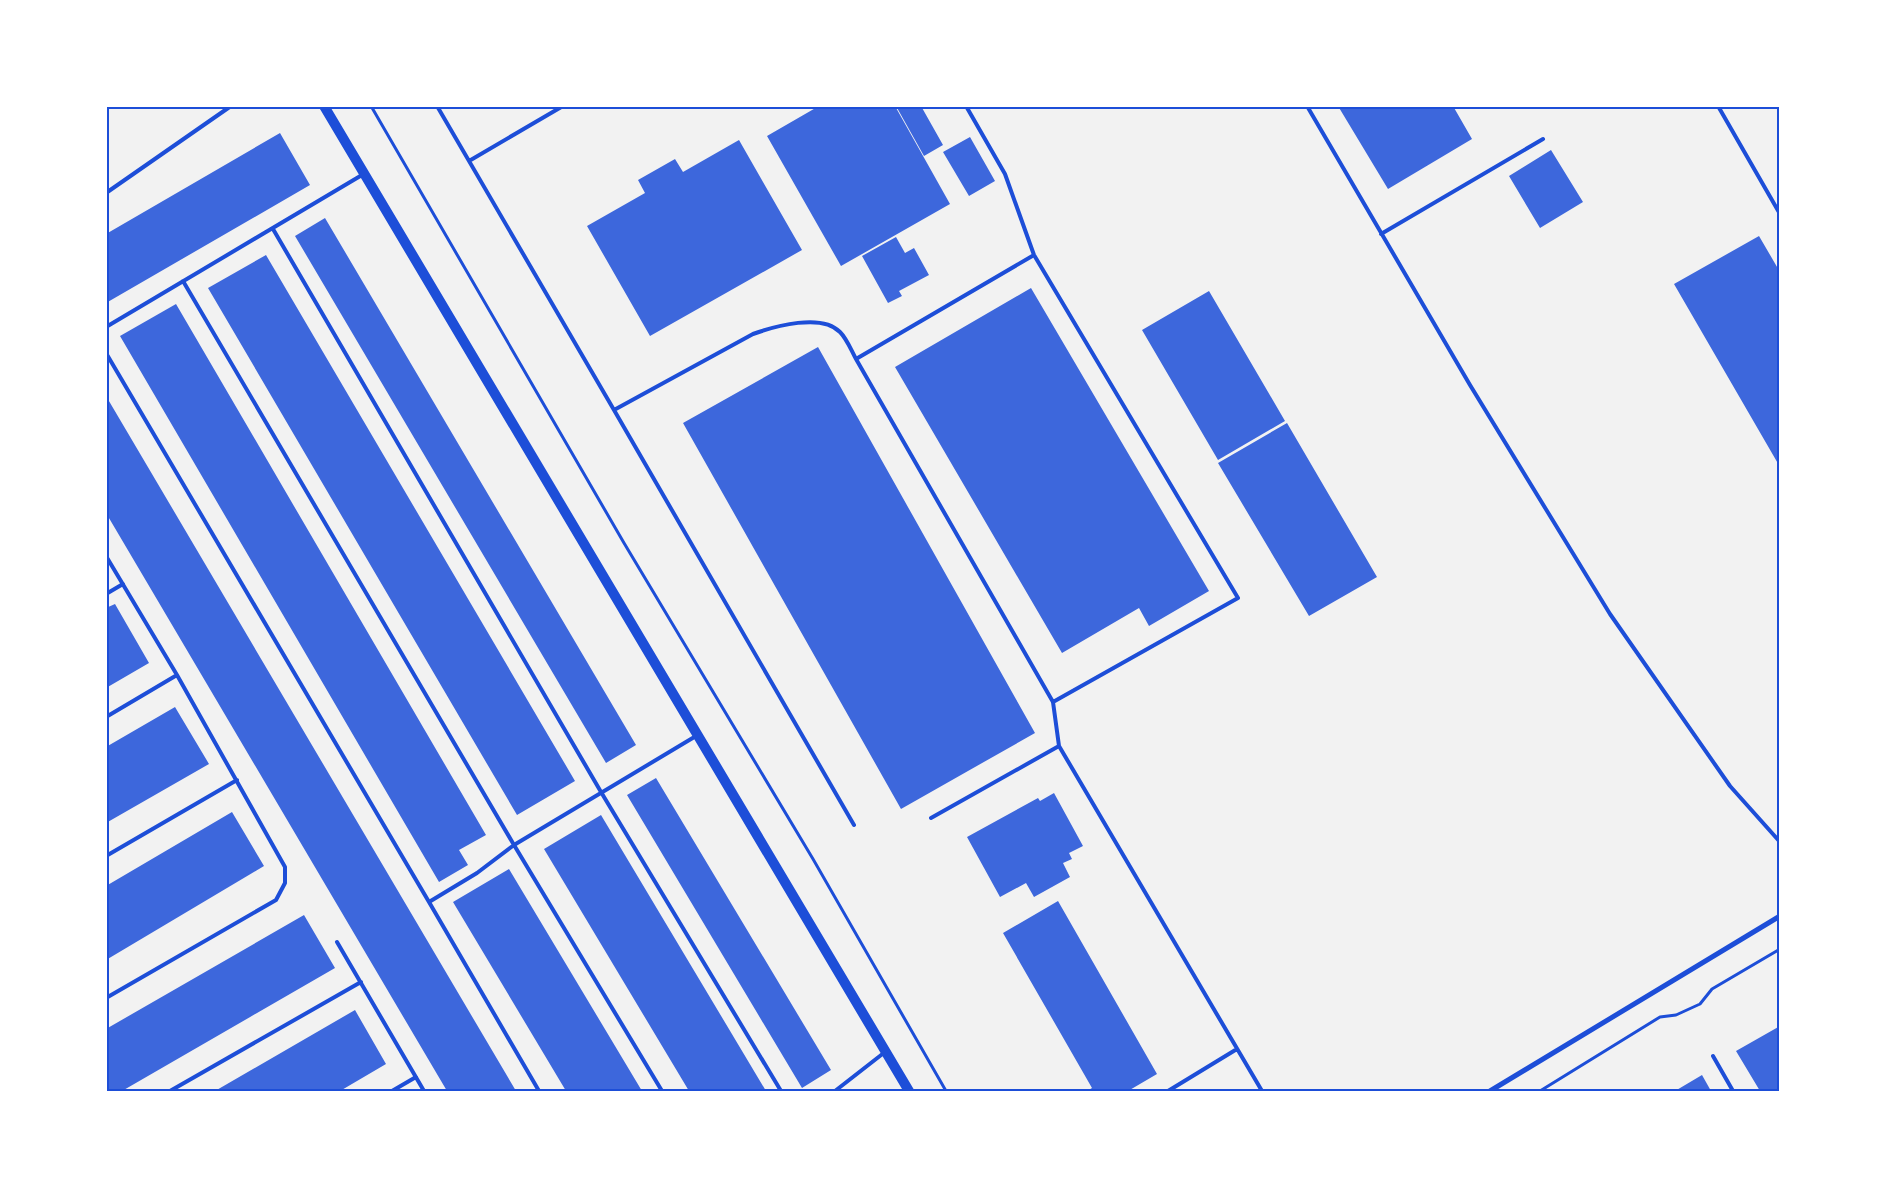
<svg xmlns="http://www.w3.org/2000/svg" width="1886" height="1197" font-family="'Noto Serif',serif">
  <style>
    .building { fill: #3d67dc }
    .lines { fill: none; stroke-linecap: round; stroke-linejoin: round }
    .path { stroke: #1d4ed8; stroke-width: 3 }
    .service { stroke: #1d4ed8; stroke-width: 4 }
    .minor { stroke: #1d4ed8; stroke-width: 5 }
    .secondary { stroke: #1d4ed8; stroke-width: 10 }
    .neatline { fill: none; stroke: #1d4ed8; stroke-width: 2 }
  </style>
  <rect width="100%" height="100%" fill="#f2f2f2"/>
  <path class="building" d="M819 106H895L950 204 841 266 767 136Z
    M896 106H921L943 145 924 156Z
    M1338 106H1453L1472 139 1388 189Z
    M280 133 310 185 106 303V234Z
    M970 137 995 181 969 196 943 152Z
    M739 140 802 250 650 336 587 226 645 193 638 180 675 159 683 172Z
    M1551 150 1583 202 1540 228 1509 176Z
    M325 218 636 745 606 763 295 236Z
    M1759 236 1780 272V467L1674 284Z
    M896 237 905 253 914 248 929 275 899 291 902 296 888 303 862 256Z
    M266 255 575 781 517 815 208 288Z
    M1031 288 1209 591 1149 626 1139 608 1062 653 895 367Z
    M1209 291 1285 421 1218 460 1142 330Z
    M176 304 486 835 459 850 468 865 439 882 120 336Z
    M818 347 1035 733 901 809 683 423Z
    M106 396 516 1091H447L106 513Z
    M1287 423 1377 577 1309 616 1218 463Z
    M115 604 149 663 106 688V608Z
    M175 707 209 764 106 823V747Z
    M656 778 831 1070 802 1088 627 795Z
    M1054 793 1083 846 1069 853 1072 859 1063 863 1070 877 1034 897 1026 883 1000 897 967 837 1038 798 1040 801Z
    M232 812 264 866 106 960V886Z
    M601 815 766 1091H689L544 849Z
    M509 869 642 1091H566L453 902Z
    M1058 901 1157 1074 1128 1091H1087L1092 1088 1003 933Z
    M304 915 335 968 122 1091H106V1029Z
    M355 1010 386 1064 340 1091H215Z
    M1780 1026V1091H1760L1736 1051Z
    M1702 1075 1711 1091H1675Z"/>
  <g class="lines">
    <path class="path" d="M371 106 624 543 813 859 946 1091
      M1540 1091 1660 1017 1676 1015 1700 1004 1712 989 1780 949"/>
    <path class="service" d="M437 106 614 410 753 334C775 326 822 313 840 332 847 339 851 350 856 359
      M966 106 1005 174 1034 255 1238 598 1053 702
      M1307 106 1470 385 1610 614 1730 786 1780 842
      M1718 106 1780 214
      M469 161 563 106
      M106 193 231 106
      M273 229 601 792 781 1091
      M1381 234 1543 139
      M1034 255 856 359 1053 702 1059 746 1262 1091
      M183 281 514 845 662 1091
      M106 327 362 175
      M106 353 429 902 477 873 514 845 696 736
      M614 410 854 825
      M106 556 177 675 285 867V883L276 900 106 998
      M106 594 123 584
      M106 717 177 675
      M931 818 1059 746
      M106 856 237 780
      M429 902 539 1091
      M337 942 424 1091
      M1713 1056 1733 1091
      M170 1091 361 982
      M392 1091 416 1077
      M835 1091 885 1052
      M1168 1091 1237 1049"/>
    <path class="minor" d="M1490 1091 1780 916"/>
    <path class="secondary" d="M324 106 909 1091"/>
  </g>
  <rect width="1886" height="1197" fill="none" stroke="#ffffff" stroke-width="215"/>
  <rect x="108" y="108" width="1670" height="982" class="neatline"/>
</svg>
